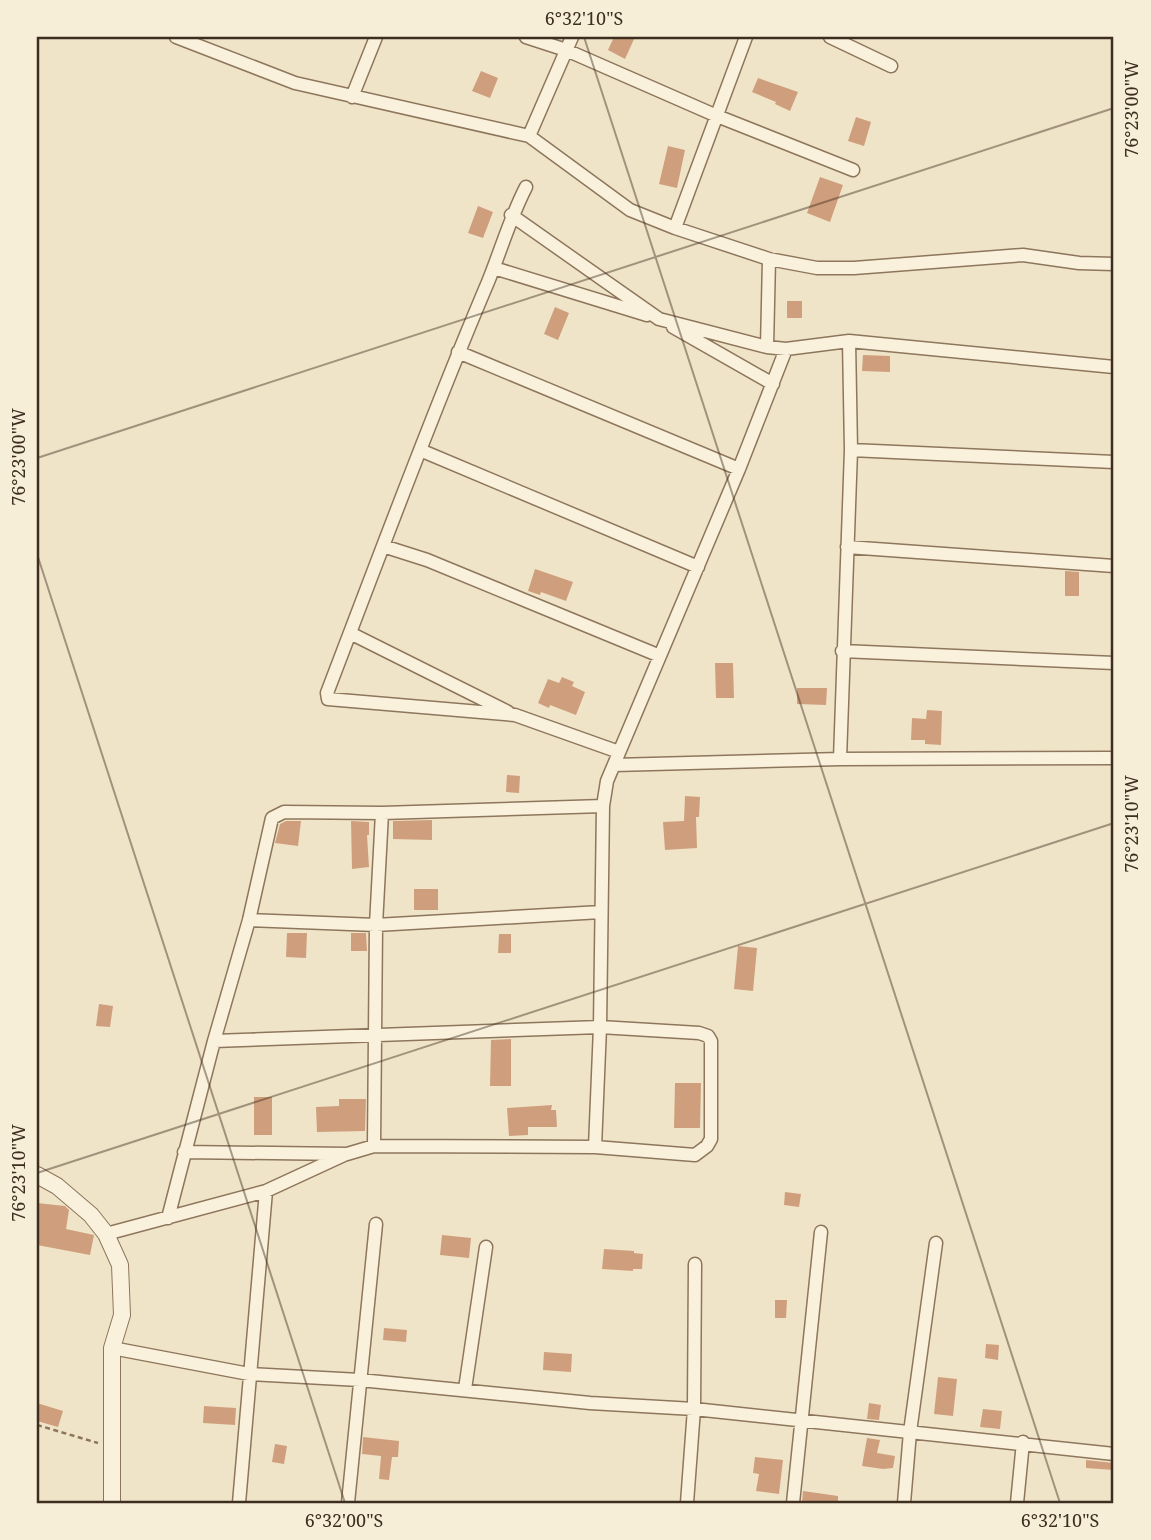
<svg xmlns="http://www.w3.org/2000/svg" width="1151" height="1540" font-family="'Noto Serif',serif">
  <style>
    .building { fill: #cf9f7d }
    .lines { fill: none; stroke-linecap: round; stroke-linejoin: round }
    .minor-casing { stroke: #8d765c; stroke-width: 15 }
    .tertiary-casing { stroke: #8d765c; stroke-width: 18 }
    .path { stroke: #8d765c; stroke-width: 2.5; stroke-dasharray: 5 3.5; stroke-linecap: butt }
    .minor { stroke: #faf1dc; stroke-width: 12 }
    .tertiary { stroke: #faf1dc; stroke-width: 16 }
    .ticks { fill: none; stroke: #3d2e20; stroke-width: 2; stroke-opacity: 0.45 }
    .neatline { fill: none; stroke: #3d2e20; stroke-width: 2.5 }
    .ticks-label { font-size: 18px; text-anchor: middle; fill: #3d2e20 }
  </style>
  <rect width="100%" height="100%" fill="#f0e4c8"/>
  <path class="building" d="M614 37H635L625 59 608 50Z
    M481 71 498 78 490 98 472 91Z
    M758 78 798 92 790 111 775 104 776 102 752 92Z
    M856 117 871 122 864 146 848 141Z
    M668 146 685 150 677 188 659 184Z
    M820 177 843 185 830 222 807 213Z
    M478 206 493 212 483 238 468 233Z
    M787 301H802V318H787Z
    M555 307 569 313 558 340 544 334Z
    M863 355 890 356V372L862 371Z
    M535 569 573 582 566 601 541 592 540 595 528 591Z
    M1065 571 1079 572V596H1065Z
    M715 663H733L734 698H716Z
    M562 677 574 682 572 686 585 692 576 715 550 705 549 708 538 703 548 679 559 683Z
    M797 688H827L826 705 797 704Z
    M927 710 942 711 941 745 925 744V740H911L912 718 926 719Z
    M507 775 520 776 519 793 506 792Z
    M685 796 700 797 699 817H696L697 848 665 850 663 822 684 821Z
    M432 820V840L393 839V821Z
    M286 821H301L298 846 275 843 280 824Z
    M351 821 369 822V835H367L369 867 352 869Z
    M414 889H438V910H414Z
    M287 933H307L306 958 286 957Z
    M351 933H366L367 951H351Z
    M499 934H511V953H498Z
    M738 946 757 948 753 991 734 989Z
    M99 1004 113 1006 110 1027 96 1026Z
    M511 1039V1086H490L491 1040Z
    M675 1083H701L700 1128H674Z
    M254 1097H272V1135H254Z
    M339 1099H366L365 1131 317 1132 316 1107 339 1106Z
    M552 1105 551 1110H556L557 1127H528V1135L509 1136 507 1108Z
    M785 1192 801 1194 799 1207 784 1205Z
    M37 1203 65 1206 69 1210 66 1229 94 1235 90 1255 37 1245Z
    M442 1235 471 1238 469 1258 440 1255Z
    M604 1249 634 1251V1253L643 1254 642 1269H633V1271L602 1269Z
    M775 1300H787L786 1318H775Z
    M384 1328 407 1330 406 1342 383 1340Z
    M986 1344 999 1345 998 1360 985 1358Z
    M544 1352 572 1354 571 1372 543 1370Z
    M938 1377 957 1379 953 1416 934 1414Z
    M37 1403 63 1411 58 1427 37 1421Z
    M869 1403 881 1405 879 1420 867 1419Z
    M204 1406 236 1408 235 1425 203 1423Z
    M983 1409 1002 1411 1000 1429 980 1427Z
    M363 1437 399 1441 398 1457H392L389 1480 379 1479 381 1456 362 1454Z
    M867 1438 880 1440 877 1453 895 1456 893 1468 883 1469 862 1466Z
    M275 1444 287 1446 284 1464 272 1462Z
    M755 1457 783 1460 779 1494 756 1491 759 1474 753 1473Z
    M1086 1460 1114 1463V1470L1086 1468Z
    M803 1491 838 1496V1503H802Z"/>
  <g class="lines">
    <g class="minor-casing">
      <path id="minor" d="M176 37 295 83 529 136 630 210 675 228 769 259 817 268H854L1023 255 1079 263 1114 264
        M526 37 566 50 717 116 853 170
        M830 37 891 66
        M352 97 376 37
        M529 136 572 37
        M526 187C510 218 501 250 488 282 451 369 417 457 383 546L427 560 660 656
        M511 215 659 319 767 347 786 349 849 341 1114 367
        M675 228 746 37
        M494 268 647 315
        M673 327 773 384
        M767 347 769 259
        M458 352 739 469
        M420 450 698 567
        M851 450 1114 462
        M383 546 327 693 328 699 515 715 619 752
        M847 547 1114 566
        M350 633 508 712
        M842 651 1114 663
        M840 759 851 450 849 341
        M614 765 840 759 1114 758
        M249 920 376 925 601 912
        M374 1146 376 925 382 813
        M595 1147 600 1027 603 806 607 781 739 469 786 349
        M184 1152 347 1154 374 1146 595 1147 695 1155 707 1146 711 1139V1041L708 1036 699 1033 600 1027 214 1041
        M168 1218 214 1041 249 920 272 818 284 812 382 813 603 806
        M106 1234 266 1191 344 1155
        M112 1348 249 1374 360 1380 590 1403 694 1409 1114 1454
        M465 1389 486 1247
        M239 1503 266 1191
        M348 1503 376 1224
        M687 1503 694 1409 695 1264
        M793 1503 821 1232
        M904 1503 910 1432 936 1243
        M1017 1503 1023 1442"/>
    </g>
    <g class="tertiary-casing">
      <path id="tertiary" d="M37 1175 57 1186 91 1215 106 1234 120 1265 122 1315 112 1348V1503"/>
    </g>
    <path class="path" d="M37 1425 98 1443"/>
    <use href="#minor" class="minor"/>
    <use href="#tertiary" class="tertiary"/>
  </g>
  <path class="ticks" d="M584 37 1060 1503M37 458 1114 108M37 554 345 1503M37 1173 1114 823"/>
  <rect width="1151" height="1540" fill="none" stroke="#f7eed8" stroke-width="77"/>
  <rect x="38" y="38" width="1074" height="1464" class="neatline"/>
  <g class="ticks-label">
    <text x="584" y="25">6°32'10"S</text>
    <text transform="translate(1132 109) rotate(-90)" y="6">76°23'00"W</text>
    <text transform="translate(19 457) rotate(-90)" y="6">76°23'00"W</text>
    <text transform="translate(1132 824) rotate(-90)" y="6">76°23'10"W</text>
    <text transform="translate(19 1173) rotate(-90)" y="6">76°23'10"W</text>
    <text x="344" y="1527">6°32'00"S</text>
    <text x="1060" y="1527">6°32'10"S</text>
  </g>
</svg>
